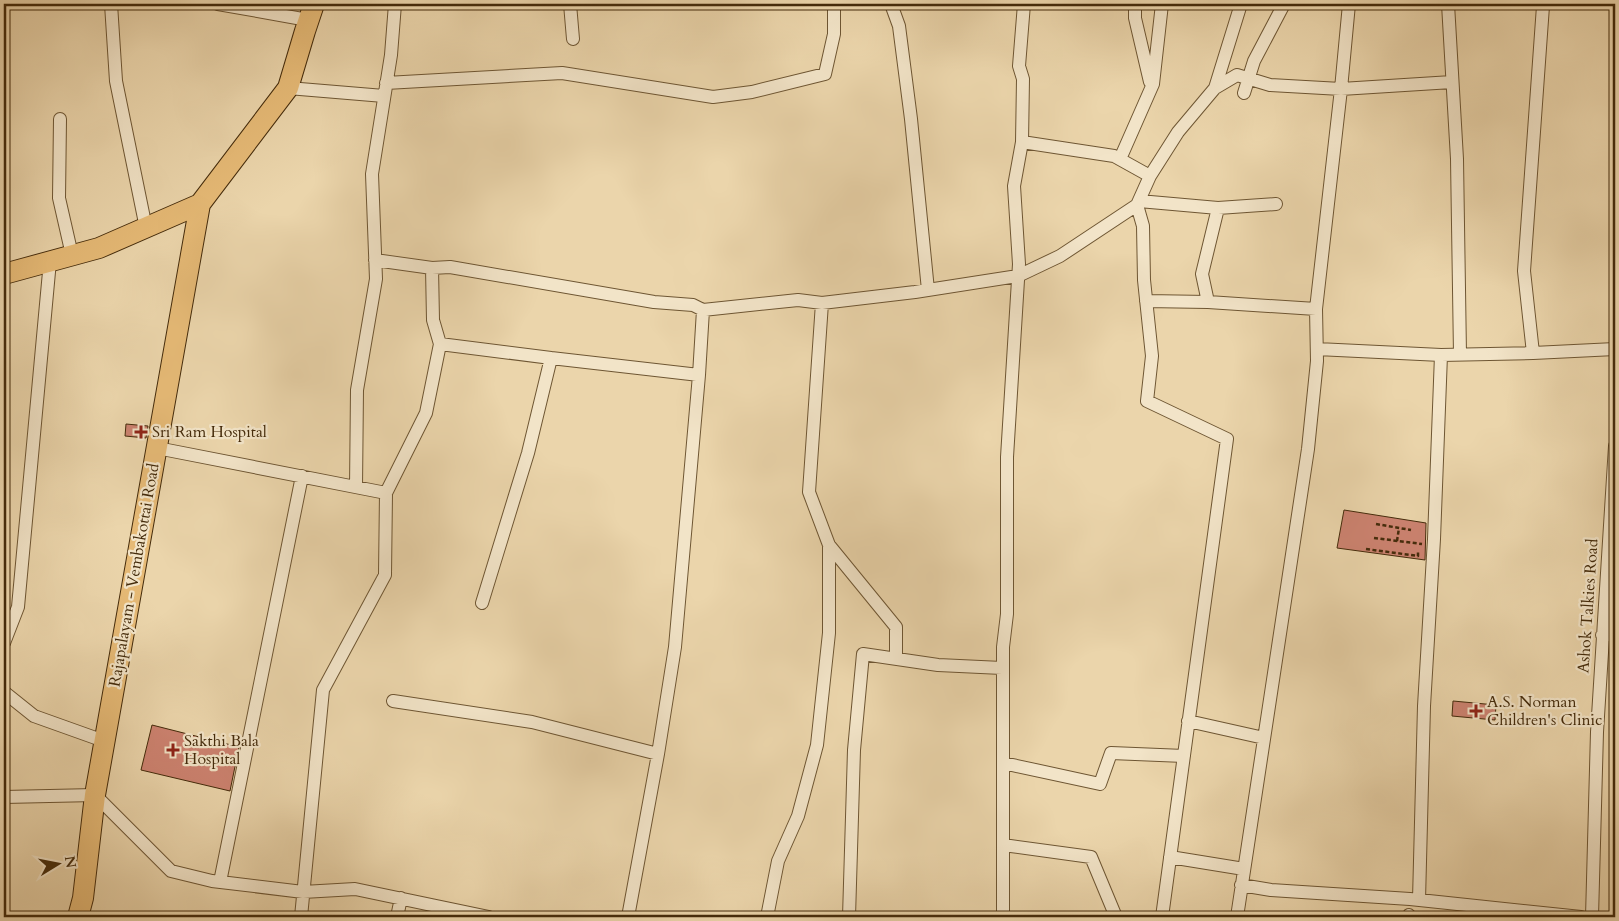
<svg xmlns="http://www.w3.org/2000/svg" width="1619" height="921" font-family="Cardo,serif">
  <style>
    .building { fill: #cd8371; stroke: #442b0b }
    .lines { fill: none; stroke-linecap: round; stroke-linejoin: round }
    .street-casing { stroke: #6e5633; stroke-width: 14 }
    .primary-casing { stroke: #442b0b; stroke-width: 22 }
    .path { stroke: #442b0b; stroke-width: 2.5; stroke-dasharray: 4 2.5; stroke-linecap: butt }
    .street { stroke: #f2e4c8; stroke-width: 12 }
    .primary { stroke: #e6ba76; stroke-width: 20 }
    .poi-dot { fill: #8f2418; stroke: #f2e4c8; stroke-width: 2 }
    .labels { text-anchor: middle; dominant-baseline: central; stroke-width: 4.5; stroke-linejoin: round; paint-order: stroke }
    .poi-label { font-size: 16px; fill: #442b0b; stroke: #f2e4c8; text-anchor: start }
    .street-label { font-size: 16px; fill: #442b0b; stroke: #f2e4c8 }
  </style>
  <rect width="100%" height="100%" fill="#ebd5ab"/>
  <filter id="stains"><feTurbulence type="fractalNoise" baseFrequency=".004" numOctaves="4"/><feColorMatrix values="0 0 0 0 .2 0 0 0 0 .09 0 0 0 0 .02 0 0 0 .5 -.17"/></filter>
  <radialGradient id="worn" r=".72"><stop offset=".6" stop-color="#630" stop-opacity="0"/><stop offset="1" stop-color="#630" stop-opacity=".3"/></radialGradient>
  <path class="building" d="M126 424 148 426 146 438 125 436Z
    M1344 510 1426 523 1425 560 1337 548Z
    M1453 701 1496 705 1495 720 1452 716Z
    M152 725 239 747 230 791 141 770Z"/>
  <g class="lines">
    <g class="street-casing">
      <path id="street" d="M111 4 116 81 146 228
        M218 4 308 20
        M570 4 573 39
        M891 4 899 26 911 119 928 290
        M1135 4V18L1150 82
        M1448 4 1457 159 1460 354
        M386 83 562 73 713 97 752 92 825 74 834 34V4
        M288 88 384 96
        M1215 88 1241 4
        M1244 93 1254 61 1284 4
        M60 119 59 198 72 255
        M1022 142 1114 156 1150 176
        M1120 159 1153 84 1162 4
        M1139 201 1218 208 1202 274 1208 302 1316 309
        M1137 205 1143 226 1144 280 1152 356 1147 401 1227 439 1162 917
        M1218 208 1276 204
        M375 260 432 268 450 267 654 302 693 305 703 310 798 300 822 303 915 292 1018 276 1060 256 1137 205 1150 176 1178 132 1215 88 1237 75 1270 85 1341 89 1452 82
        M1146 301 1208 302
        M822 303 809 492 829 545 896 627V658
        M440 344 551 358 528 453 482 603
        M1317 349 1441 355
        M1533 353 1524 271 1543 6
        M551 358 699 375
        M157 448 386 493
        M356 487 357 390 376 279 372 174 391 55 395 4
        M1602 635H1615
        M4 643 18 607 50 261
        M4 692 34 716 104 741
        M393 701 532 722 658 754
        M1188 721 1264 738
        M1003 763 1100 784 1111 753 1184 756
        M4 797 95 795 171 871 212 881 303 892 355 889 489 917
        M1003 845 1091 857 1116 917
        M1170 857 1244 869
        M220 882 302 476
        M1241 885 1271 890 1410 899 1581 917
        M1419 900 1424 706 1434 539 1441 355 1533 353 1615 349
        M301 917 323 690 385 575 386 493 426 413 440 344 433 320 432 268
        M397 917 401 898
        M628 917 658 754 675 647 699 375 703 310
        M767 917 778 861 798 816 817 745 829 633V545
        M849 917 854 750 863 654 938 665 1002 668
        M1003 917V647L1007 614V457L1019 264 1014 186 1022 142 1023 79 1019 66 1024 4
        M1237 917 1308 449 1317 361 1316 309 1341 89 1349 4
        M1408 917 1409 915
        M1592 917 1597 732 1615 446"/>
    </g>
    <g class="primary-casing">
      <path id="primary" d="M4 274 99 248 200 204 288 88 305 31 314 4
        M78 917 83 898 95 795 200 204"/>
    </g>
    <path class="path" d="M1376 524 1411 530
      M1374 538 1422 544
      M1397 541 1399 528
      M1366 549 1418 556V552"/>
    <use href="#street" class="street"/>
    <use href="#primary" class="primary"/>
  </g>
  <g class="poi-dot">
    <path d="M138.5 424.5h5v5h5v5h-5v5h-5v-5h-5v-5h5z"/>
    <path d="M1473.5 703.5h5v5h5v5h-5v5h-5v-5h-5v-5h5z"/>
    <path d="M170.5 742.5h5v5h5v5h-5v5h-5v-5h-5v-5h5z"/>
  </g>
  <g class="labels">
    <g class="poi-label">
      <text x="152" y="432">Sri Ram Hospital</text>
      <text x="1487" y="702">A.S. Norman<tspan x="1487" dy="18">Children's Clinic</tspan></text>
      <text x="184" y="741">Sakthi Bala<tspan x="184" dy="18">Hospital</tspan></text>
    </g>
    <g class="street-label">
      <text transform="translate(134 575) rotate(-80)">Rajapalayam - Vembakottai Road</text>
      <text transform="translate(1588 606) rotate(-86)">Ashok Talkies Road</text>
    </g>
  </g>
  <rect width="1619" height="921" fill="none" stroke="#ebd5ab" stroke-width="20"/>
  <rect x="5" y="5" width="1609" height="911" fill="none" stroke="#442b0b" stroke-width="2.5"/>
  <rect x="10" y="10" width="1599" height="901" fill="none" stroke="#442b0b"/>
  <g transform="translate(58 864) rotate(80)" stroke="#f2e4c8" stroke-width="4" paint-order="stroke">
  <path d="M0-4L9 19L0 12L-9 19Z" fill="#442b0b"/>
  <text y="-8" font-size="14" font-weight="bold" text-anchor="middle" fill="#442b0b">N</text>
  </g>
  <rect width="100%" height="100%" filter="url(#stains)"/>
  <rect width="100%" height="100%" fill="url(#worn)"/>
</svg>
